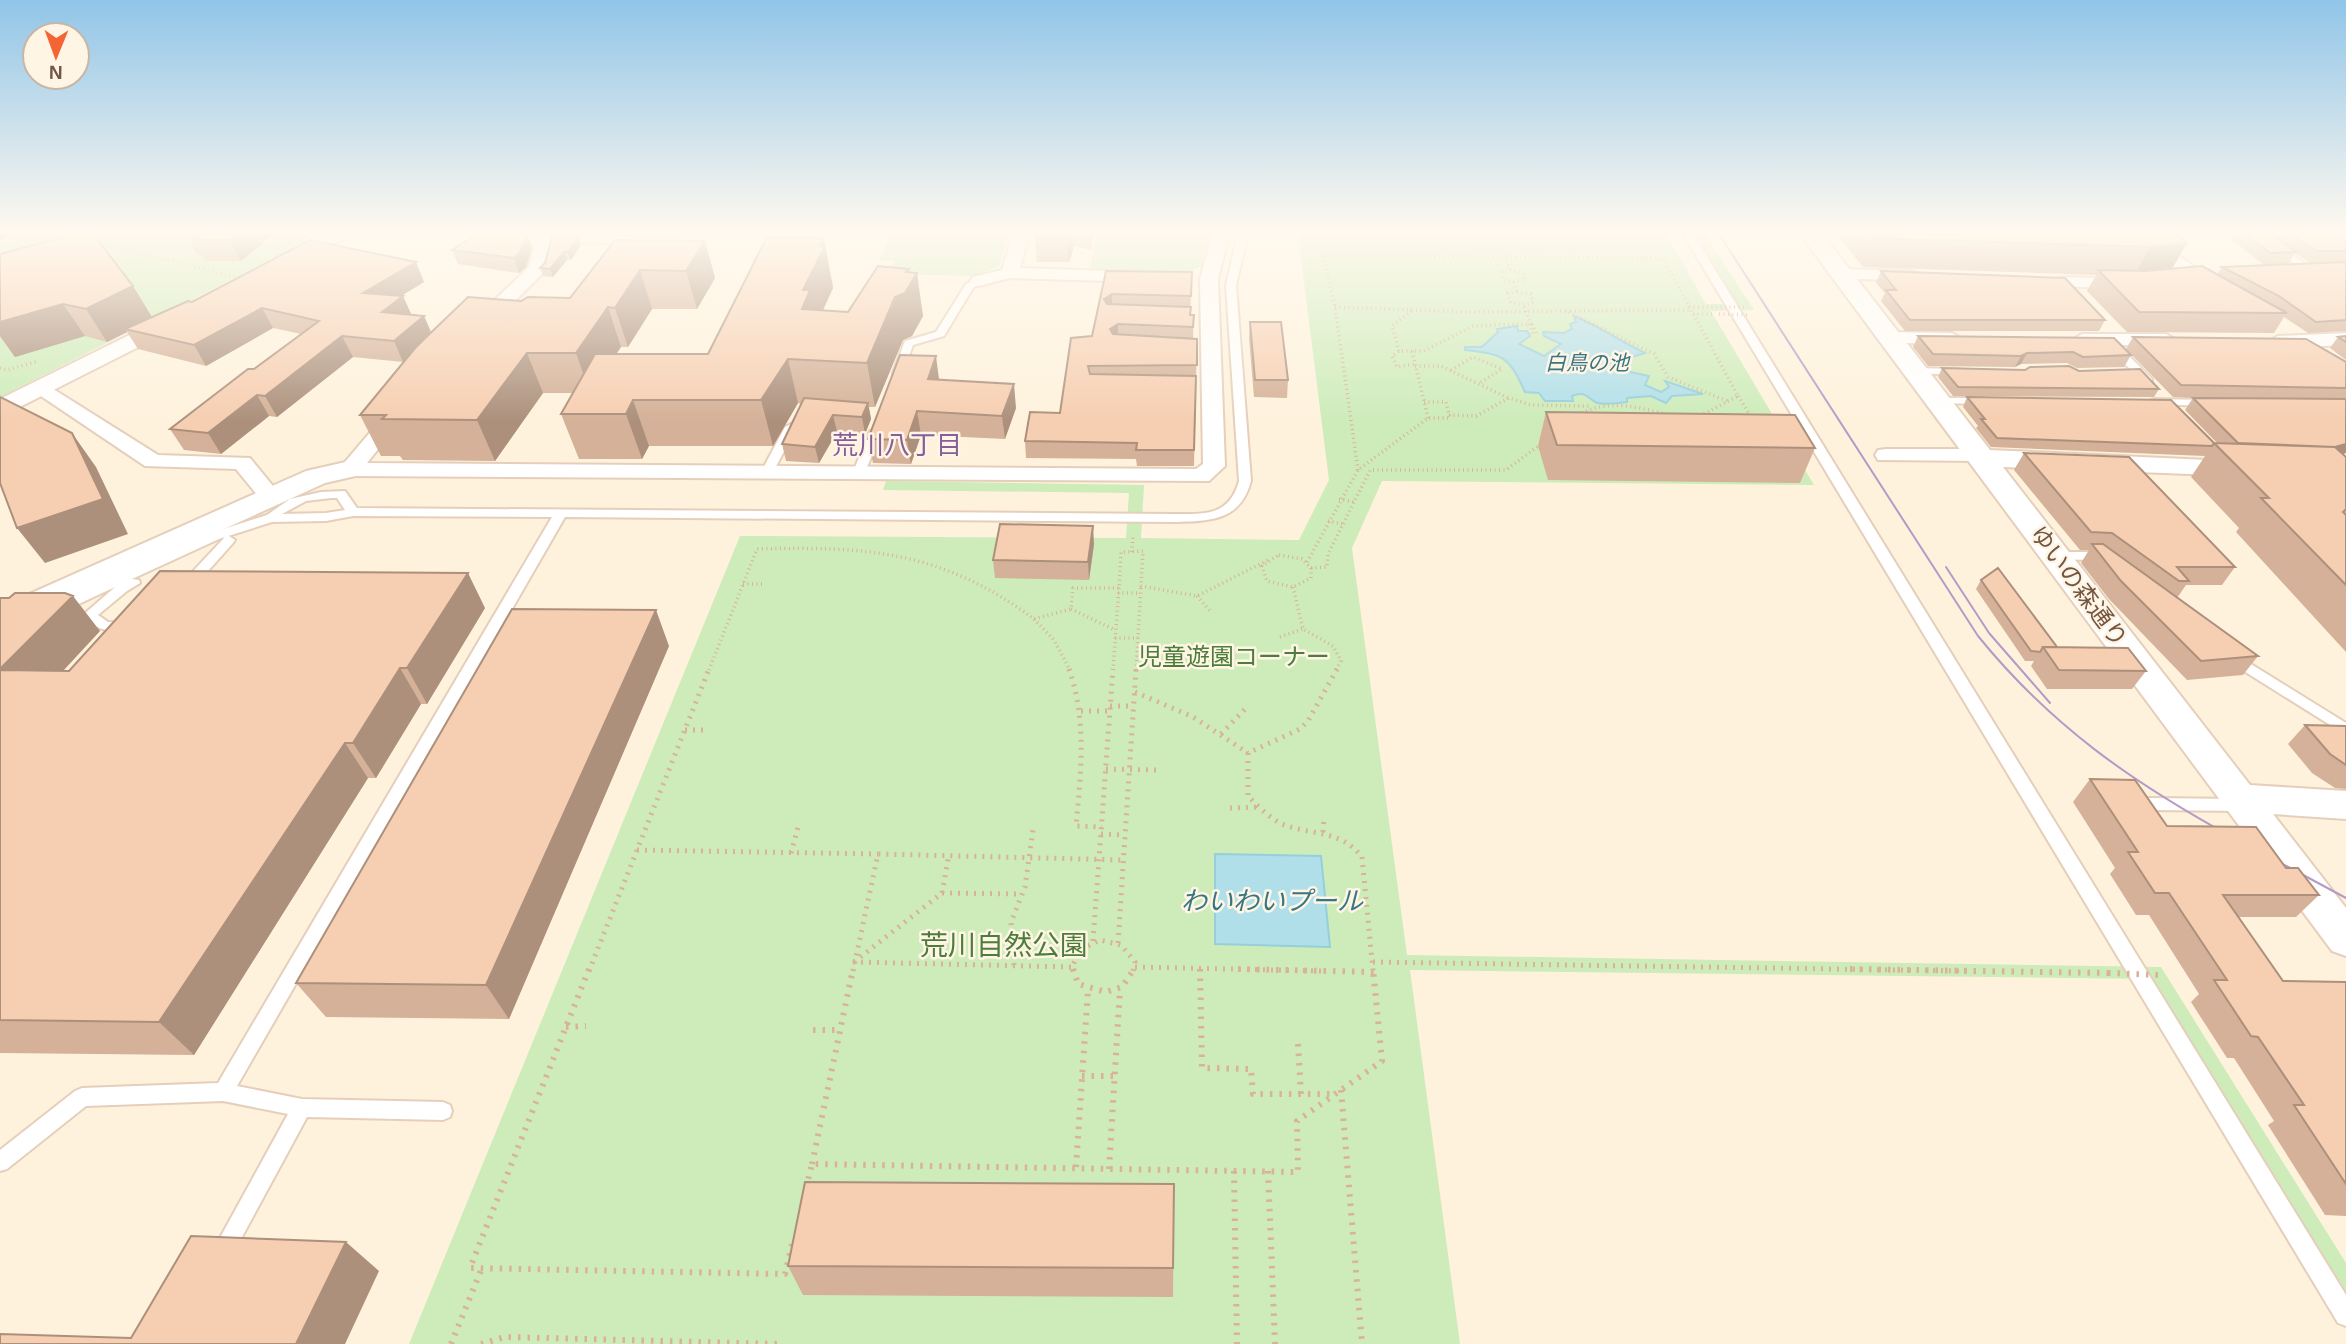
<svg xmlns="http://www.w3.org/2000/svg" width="2346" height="1344" font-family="Arial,'Noto Sans JP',sans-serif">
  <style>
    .green { fill: #cdecba }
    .water { fill: #b0dfe9; stroke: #95cfdc; stroke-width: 2 }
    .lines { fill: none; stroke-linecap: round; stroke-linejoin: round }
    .service-casing { stroke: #e5cfbb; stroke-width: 4 }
    .minor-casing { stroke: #e5cfbb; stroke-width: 4 }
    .tertiary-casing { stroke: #e5cfbb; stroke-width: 4 }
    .path-far2 { stroke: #dab295; stroke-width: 3.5; stroke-dasharray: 1 3.5; stroke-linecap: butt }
    .path-far1 { stroke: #dab295; stroke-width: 5; stroke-dasharray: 2 6; stroke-linecap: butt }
    .path { stroke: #dab295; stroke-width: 6; stroke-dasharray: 2.5 7; stroke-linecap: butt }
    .service { fill: #fff; fill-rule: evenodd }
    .minor { fill: #fff; fill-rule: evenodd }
    .tertiary { fill: #fff; fill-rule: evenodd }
    .tram { stroke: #b49bc7; stroke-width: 2 }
    .path-bridge-far1 { stroke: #dab295; stroke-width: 3.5; stroke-dasharray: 1 3.5; stroke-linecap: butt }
    .path-bridge { stroke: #dab295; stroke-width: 6; stroke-dasharray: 2.5 7; stroke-linecap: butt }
    .wall { fill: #d4b198 }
    .shaded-wall { fill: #ac907c }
    .building { fill: #f6ceb1; stroke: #ac907c; stroke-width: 2 }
    .labels { text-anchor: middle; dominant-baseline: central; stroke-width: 5; stroke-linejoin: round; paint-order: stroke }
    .far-water-label { font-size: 21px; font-style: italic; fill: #387684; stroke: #fff5e5 }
    .street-label { font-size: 24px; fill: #755643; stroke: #fff5e5 }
    .park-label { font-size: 24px; fill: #4c7d3a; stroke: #fff5e5 }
    .neighbourhood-label { font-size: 26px; fill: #875e9a; stroke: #fff5e5 }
    .water-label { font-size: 26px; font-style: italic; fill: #387684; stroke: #fff5e5 }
    .near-park-label { font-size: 28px; fill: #4c7d3a; stroke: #fff5e5 }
  </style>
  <rect width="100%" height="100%" fill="#fef2dc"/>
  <path class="green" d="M0 234H307L308 241 0 397Z
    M891 234H1008L999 266 974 276 890 274 895 261 880 260Z
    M1096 234H1213L1202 266 1189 271 1090 270Z
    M1298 234H1666L1706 304H1737L1694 234H1705L1754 310 1711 311 1814 485 1382 481 1352 548 1407 955 2161 967 2346 1263V1294L2152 979 1410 970 1460 1344H409L740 536 1126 538 1129 493 883 490 886 481 1144 485 1141 538 1299 540 1329 480Z"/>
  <path class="water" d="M1574 316C1603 328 1619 341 1645 353L1619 361 1630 365 1626 371 1649 376 1645 385 1661 392 1669 387 1665 381 1703 394 1672 396 1666 403 1651 396 1627 398V402C1619 403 1604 405 1597 403 1587 398 1585 390 1572 396L1573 401H1545L1539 393 1525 392C1509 357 1504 354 1465 350V347H1482L1498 332 1497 329 1517 326 1518 331H1527L1530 336 1519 344 1544 356 1561 344 1544 336 1543 332 1564 333 1572 329 1570 324 1576 322Z
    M1215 854 1321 856 1330 947 1215 944Z"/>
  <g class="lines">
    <g class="service-casing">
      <path id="service" d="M1238 234H1248L1236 285 1251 481C1240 522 1209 521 1172 522L565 517 237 1086 302 1099 443 1102 450 1105 452 1111 450 1117 443 1120 307 1117 229 1261 222 1264 215 1261 212 1254 215 1247 288 1114 223 1101 86 1106 7 1169 0 1171V1150L75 1091 82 1088 218 1083 552 517 353 516 326 521 272 522 219 539 132 579 139 580 140 583 127 591 98 615 108 622 133 623 135 626 133 629C114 634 95 631 83 615L115 587 66 610H56L54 607 56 604 211 533 267 515 290 499 321 492 345 491 357 508 1172 514C1204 514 1229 517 1239 481L1226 285ZM331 498H337L345 510 326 513 282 514 306 501Z
        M1683 234H1693L2346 1295V1326L2338 1323Z
        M2254 234H2264L2312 269 2304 271Z
        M539 236 658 238 663 241 652 249 647 246 649 244 536 241 534 239Z
        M976 279 984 281 973 288 944 336 913 345 903 373 898 376 894 375 893 373 905 341 936 332 966 284Z
        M2115 345 2119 346 2152 379V383H2144L2111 350V346Z
        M1915 368 1960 369 1965 372 1960 375 1911 373V369Z
        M1938 398H1984L1989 401 1984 404 1934 403V399Z
        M2155 399 2208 400 2213 403 2208 406 2151 404V400Z
        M791 424 797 427 773 472 767 476 763 474 761 472 785 427Z
        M876 428 882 431 865 472 859 476 855 474 853 472 870 431Z
        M229 536 235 540 233 543 192 589H182L180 586 182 583 225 537Z
        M2055 552H2095L2107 561 2101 565 2092 560 2051 559 2049 556 2051 553Z
        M2233 653 2346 723V735L2228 661 2226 658Z
        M2148 798 2242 799 2247 801 2250 805 2247 809 2242 811 2148 810 2143 808 2140 804 2143 800Z"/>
    </g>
    <g class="minor-casing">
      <path id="minor" d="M525 234H542L553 247 542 274 487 329H473L471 325 473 321 528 268 535 247Z
        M1013 234H1029L1020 268 1141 272 1150 277 1141 282 1010 278 979 286 973 285 970 281 973 277 1002 270Z
        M1213 234H1229L1218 279 1225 466 1209 481 350 476 339 469 389 410 396 408 406 414 367 463 1196 469 1203 464 1200 279Z
        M2132 234H2150L2221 287 2212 292 2188 281Z
        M1841 269 1913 271 1922 276 1913 281 1835 278 1832 274Z
        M2065 277 2126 279 2135 284 2126 289 2059 286 2056 282 2059 278Z
        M1890 332 1952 333 1962 339 1952 345 1883 342 1880 338Z
        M2346 333V345L2278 348 2268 342 2278 336Z
        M2082 334H2166L2176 340 2166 346 2075 344 2072 340Z
        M42 382 158 455 250 458 282 497 271 504 263 502 236 469 145 466 35 392 32 388 35 384Z
        M1886 449H1980L1991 455 1980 461 1878 460 1875 455 1878 450Z"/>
    </g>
    <g class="tertiary-casing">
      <path id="tertiary" d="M325 234H352L290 269 282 271 271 264 274 259Z
        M1800 234H1822L1990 450 2252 462 2256 468 2252 474 2242 476 2003 467 2250 785 2346 791V819L2273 814 2346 908V956L2332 951Z
        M172 314 180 316 184 321 180 326 0 417V399Z
        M350 461 360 463 364 469 360 475 325 483 0 631V607L306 471Z"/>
    </g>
    <path class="path-far2" d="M98 246H111L243 279
      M22 249 45 234
      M1505 256 1510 270
      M1510 270 1523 273 1525 280 1513 282 1503 279 1502 272Z
      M1513 282 1517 292
      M1517 292 1531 294 1533 302 1523 305 1511 302 1508 293Z
      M1335 307 1466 312 1566 311 1654 354 1668 377 1727 401
      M1566 311 1691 310
      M1693 314H1715
      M1529 324 1534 336
      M1532 324 1538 336
      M1399 351 1392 326 1414 309
      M1412 351H1399L1392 356 1397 367 1415 364
      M1415 366H1441L1508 398
      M0 368 7 370 38 361
      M1451 370 1473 357 1502 369 1480 383
      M1738 396 1749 413
      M1449 415 1476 416 1509 398 1531 405 1590 406
      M1578 415C1606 399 1637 406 1667 415
      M1428 418 1412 351H1424L1473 326 1531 324 1523 305
      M1358 470 1335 307 1323 256 1663 258 1738 396 1698 417
      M1339 499 1354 502
      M1328 521 1343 524
      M1132 552 1133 535
      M1279 555 1302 559 1311 568V578L1293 587 1267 581 1262 566Z
      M1307 562 1358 470 1428 418H1450L1446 402H1424
      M1311 568 1327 567 1328 554 1370 470H1506L1541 444
      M743 584H764
      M1293 587 1303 629 1333 646 1341 661 1336 670
      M1118 593H1140
      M1197 596 1210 611
      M1071 609 1115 630
      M1034 619 1054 640 1070 670
      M1280 637 1303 629
      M1115 638H1138
      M709 670 757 549C868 546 942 551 1034 619L1071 609 1073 588H1119L1121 552 1143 551 1141 586 1197 596 1268 560
      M1113 670 1119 588
      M1136 670 1141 586"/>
    <path class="path-far1" d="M1069 669C1087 720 1081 773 1076 826L1102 827
      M1337 669 1308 721 1300 729 1248 753V796C1258 806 1269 818 1282 824 1312 836 1340 829 1362 857L1373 971
      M1135 692 1193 717 1248 753
      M1110 706H1133
      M1081 711H1109
      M685 730H708
      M1221 734 1246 708
      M1106 769 1156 770
      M1230 808 1259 807
      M1323 832 1324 818
      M1101 834 1125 835
      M637 850 878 854
      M791 853 798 827
      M942 893 1022 894
      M1093 941 1113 669
      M1118 943 1136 669
      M853 962 1072 967
      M854 962 942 893 949 854
      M1373 962 1967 971
      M1014 965 1011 922 1025 887 1033 830
      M1135 967 1322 971
      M589 971 709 669
      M853 971 878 854 1123 860
      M1073 971 1072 967 1080 950 1100 940 1121 945 1135 962 1133 971"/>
    <path class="path" d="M589 969 470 1268 785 1274 793 1240
      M1073 969 1078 984 1106 992 1122 987 1134 969
      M1200 969 1202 1068 1251 1069 1253 1094H1334
      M1238 969 1375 972
      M1850 969 2108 973
      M566 1027 586 1026
      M813 1030H839
      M1298 1044 1301 1094
      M1082 1076H1114
      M1341 1090 1362 1344
      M812 1164 853 969
      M1076 1167 1088 990
      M1109 1169 1120 989
      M1234 1171 1237 1344
      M1268 1171 1275 1344
      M806 1188 812 1164 1298 1172 1297 1121 1382 1061 1373 969
      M451 1344 482 1268
      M481 1344 505 1337 780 1344"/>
    <use href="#service" class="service"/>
    <use href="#minor" class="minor"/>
    <use href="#tertiary" class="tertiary"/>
    <path class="tram" d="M1719 234 1978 636C2051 726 2132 782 2232 837
      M1946 567 1989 633 2050 703
      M2266 855 2346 898"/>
    <path class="path-bridge-far1" d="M1689 307H1746
      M1719 314 1750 315"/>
    <path class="path-bridge" d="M2108 973 2161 975"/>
  </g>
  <path class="wall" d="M0 234H274L241 261H205L202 255H197L187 236 94 235 133 286 152 317 192 302 424 282 401 296H403L411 315 424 316 431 332 521 301 570 298 705 241 715 278 697 309H652L628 347H621L616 354H708L832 279 833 288 823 310 848 312 909 272 923 316 912 336 903 340 875 407H869L871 419 865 434 837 432 819 463 786 461 782 444 801 404 798 403 773 446H649L642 459H579L561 414 573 393H543L495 461 403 460 400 456H381L360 415 403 362 353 357 277 417 269 416 221 454 184 450 170 429 254 369 301 334 273 328 206 366 138 349 127 332 107 342 85 336 15 357 0 336V254L70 235H10L0 241Z
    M1036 234H1093L1091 250 1074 246 1069 262H1037L1035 238Z
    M1836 234H2177L2187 243 2172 269 2217 274 2222 267 2334 262H2309L2295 253 2288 264H2263L2224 234H2346V331L2308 333 2284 317 2274 333 2127 332 2087 291 2096 275 1863 267Z
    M552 237 581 245 571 260H567L553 277 543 276 540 268 545 263Z
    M532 248 526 267 519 273 458 264 452 250Z
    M1106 271 1192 272 1190 315H1194L1193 338 1197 339 1194 466H1137L1136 459 1026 458 1025 441 1060 413 1092 336Z
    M1881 271 2105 320 2099 331H1905L1881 301 1885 293 1876 283Z
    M1250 322 1288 380 1287 398 1254 397 1249 339Z
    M1918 336 2131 355 2124 367 2077 368 2067 363 2021 364 2015 367 1928 366 1913 347Z
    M2346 336V360L2330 348 2338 337Z
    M2133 337 2346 362V453L2342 454 2346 457V652L2236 532 2239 528 2191 477 2205 456 1991 447 1976 428 1978 426 1963 407 1967 397 2214 443H2217L2185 410 2193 398 2173 397 2126 349Z
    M1942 368 2079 371 2159 389 2154 397 1953 396 1938 377Z
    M939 379V380L1016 408 1005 439 921 435 911 464 873 463 868 439Z
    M1546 412 1815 448 1800 483 1548 480 1538 446Z
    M2024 453 2235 567 2222 585H2186L2177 598 2258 656 2243 675 2187 680 2109 599 2081 563 2089 550H2080L2014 470Z
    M1094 544 1089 580 995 578 993 560Z
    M1981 580 2057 647 2146 671 2132 689H2047L2031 666 2034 661H2025L1976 589Z
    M0 598H9L100 631 63 671H69L485 608 427 704H421L376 778H368L194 1055 0 1053Z
    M669 646 509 1019 326 1017 296 983Z
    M2305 725 2346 726V789L2335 788 2312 773 2288 744Z
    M2090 779 2167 826 2286 868 2319 895 2296 917H2238L2283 981 2346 982V1216L2325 1215 2268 1125 2274 1121 2234 1058H2227L2191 1002 2199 994 2149 915H2136L2110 874 2115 868 2073 802Z
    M1174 1184 1173 1297 803 1295 788 1266Z"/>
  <path class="shaded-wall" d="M0 234H9L10 235 0 241Z
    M236 234H274L241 261 229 240Z
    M527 234 532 248 526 267 519 273 514 258Z
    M1069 234H1074V246L1069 262 1067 238Z
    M1090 234H1093L1091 250Z
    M579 237 581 245 571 260 568 252Z
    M824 238 833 288 817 323 802 309 803 290Z
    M705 241 715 278 697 309 686 271Z
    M2187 243 2170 272 2134 276 2150 247Z
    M564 252 567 260 553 277 550 269Z
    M416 262 424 282 373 313 363 293Z
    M909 269 911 283 917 273 923 316 912 336 903 340 875 407 867 363Z
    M640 270 652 309 628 347 615 308Z
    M133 286 153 319 125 329 127 332 107 342 86 309Z
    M1112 294V309L1104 314V299Z
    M403 296 412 316 382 312Z
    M63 304 85 336 15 357 0 336V322Z
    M608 307 621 347 590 393 576 353Z
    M262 308 273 328 206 366 194 345Z
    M424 316 433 337 403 362 394 341Z
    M1118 324V339L1110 344V329Z
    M342 336 353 357 277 417 265 396Z
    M527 353 543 393 495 461 477 420Z
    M2027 353 2021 364 2015 367 2021 356Z
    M936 356 939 379 932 402 928 379Z
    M788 359 798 403 773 446 761 400Z
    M1014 384 1016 408 1005 439 1002 416Z
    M257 395 269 416 221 454 208 433Z
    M633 400 649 446 642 459 626 414Z
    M868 403 871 419 865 434 862 417Z
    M917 411 921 435 911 464 907 440Z
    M833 415 837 432 819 463 815 447Z
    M72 433 96 467 128 534 45 563 17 528Z
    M2346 444V453L2323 460 2332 448Z
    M1093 526 1094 544 1089 580 1088 562Z
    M468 573 485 608 427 704 407 668Z
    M73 596 100 631 31 705 0 669Z
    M656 610 669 646 509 1019 486 985Z
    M400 668 421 704 376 778 353 743Z
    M345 743 368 778 194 1055 159 1022Z
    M346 1242 379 1271 345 1344H296Z"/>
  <path class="building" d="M75 234H93L133 286 86 309 63 304 0 322V254Z
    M200 234H236L229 240 193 239Z
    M476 234H527L520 252 514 258 452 250Z
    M1036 234H1069L1067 238H1035Z
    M1871 234H2177L2187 243 2150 247 1875 238Z
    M2245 234H2271L2296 252 2270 253Z
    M2291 234H2346V251H2316Z
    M552 237H579L568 252H564L550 269 540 268 545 263Z
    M767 237 824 238 820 246H825L803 290H810L802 309 848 312 878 266 909 269 906 272 917 273 905 293 895 297 867 363 788 359 761 400H633L626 414H561L595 354H708Z
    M310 240 416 262 363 293 403 296 382 312 424 316 394 341 342 336 265 396 257 395 208 433 170 429 248 369H254L319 321 262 308 194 345 125 329 188 301 192 302Z
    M615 240 705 241 686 271 640 270 615 308 608 307 576 353H527L477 420 382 419 386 415H360L416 347 468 297 521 301 528 297 570 298Z
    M2346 262V320L2316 322 2279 296 2222 267Z
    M2202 266 2287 313 2139 312 2098 270 2145 271Z
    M1106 271 1192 272 1191 296 1112 294 1104 299 1107 304 1191 307 1190 315H1194L1193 327 1118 324 1110 329 1113 334 1197 339V365L1088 366 1090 374 1196 376 1194 450H1136L1137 443 1025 441 1030 412 1060 413 1071 338 1092 336Z
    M1881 271 2065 278 2105 320H1910L1886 290H1896Z
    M1250 322H1281L1288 380H1255Z
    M1918 336 2114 338 2131 355 2083 357 2073 352 2027 353 2021 356 1933 354Z
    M2346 336V342L2338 337Z
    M2133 337 2306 339 2346 362V388L2181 385Z
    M900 355 936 356 928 379 1014 384 1002 416 917 411 907 440 868 439Z
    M2069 366 2079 371 2140 369 2159 389 1958 387 1942 368 2025 370 2030 367Z
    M0 397 72 433 103 499 17 528 0 483Z
    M1967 397 2171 400 2214 443 2212 446 1997 438 1981 419H1985Z
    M804 398 868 403 862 417 833 415 815 447 782 444Z
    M2193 398 2346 399V444L2335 447 2238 443Z
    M1546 412 1795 415 1815 448 1557 445Z
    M2214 443 2335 447 2346 457V509L2343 512 2346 515V585L2261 498H2269Z
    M2024 453 2129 457 2235 567H2177L2189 581H2179L2112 533 2091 532Z
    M1000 524 1093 526 1088 562 993 560Z
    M2092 544H2103L2258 656 2201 661 2121 581Z
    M1998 568 2057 647H2043L2040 652 2031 651 1981 580Z
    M160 571 468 573 407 668H400L353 743H345L159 1022 0 1020V670L69 671Z
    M15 593H65L73 596 0 669V598H9Z
    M512 609 656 610 486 985 296 983Z
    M2043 647 2128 648 2146 671 2059 670Z
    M2305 725 2346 726V765L2330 754Z
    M2090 779 2135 780 2167 826 2256 827 2286 868H2298L2319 895H2223L2283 981 2346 982V1184L2294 1105H2304L2258 1037 2251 1036 2214 980H2227L2169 893H2155L2128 852H2138Z
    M805 1182 1174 1184 1173 1268 788 1266Z
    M191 1236 346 1242 296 1344H0V1334L131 1338Z"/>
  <linearGradient id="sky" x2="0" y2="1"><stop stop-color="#91c5e8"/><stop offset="0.55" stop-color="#fff9ef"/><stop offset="1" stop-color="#fff9ef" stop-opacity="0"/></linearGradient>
  <rect width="2346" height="422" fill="url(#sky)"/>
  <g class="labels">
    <g class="far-water-label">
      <text x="1587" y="362">白鳥の池</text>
    </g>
    <g class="street-label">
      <text transform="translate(2079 586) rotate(53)">ゆいの森通り</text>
    </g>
    <g class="park-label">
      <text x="1234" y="656">児童遊園コーナー</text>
    </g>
    <g class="neighbourhood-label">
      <text x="897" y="445">荒川八丁目</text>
    </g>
    <g class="water-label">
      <text x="1272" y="901">わいわいプール</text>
    </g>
    <g class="near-park-label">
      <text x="1004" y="945">荒川自然公園</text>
    </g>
  </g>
  <g transform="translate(56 56) rotate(181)"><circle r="33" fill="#fff5e5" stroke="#c8b5a4" stroke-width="2"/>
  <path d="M0-5L12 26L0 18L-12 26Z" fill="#f56434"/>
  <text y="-10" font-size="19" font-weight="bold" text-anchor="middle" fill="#755643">N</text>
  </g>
</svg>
